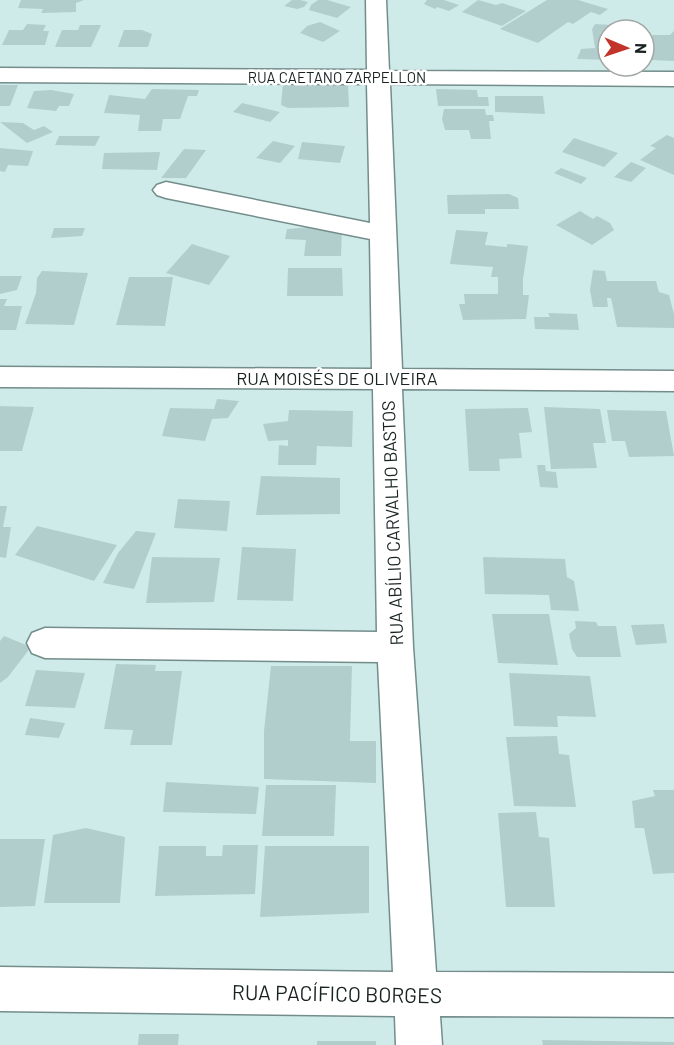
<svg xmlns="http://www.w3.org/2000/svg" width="674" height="1045" font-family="Barlow,sans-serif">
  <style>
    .building { fill: #b2cecc }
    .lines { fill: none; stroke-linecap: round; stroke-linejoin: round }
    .minor-casing { stroke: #738d8b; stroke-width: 3 }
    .minor { fill: #fff; fill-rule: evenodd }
    .labels { text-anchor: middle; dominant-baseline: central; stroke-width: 5; stroke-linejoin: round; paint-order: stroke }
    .far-street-label { font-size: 15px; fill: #172221; stroke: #fff }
    .street-label { font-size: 18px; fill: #172221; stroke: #fff }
    .near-street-label { font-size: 21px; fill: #172221; stroke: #fff }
  </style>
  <rect width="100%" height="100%" fill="#cfebe9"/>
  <path class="building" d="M21 0H84L76 3V12L41 13 43 9 18 8Z
    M292 0H300L308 2 304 7 297 9 284 6Z
    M318 0H327L351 7 337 18 309 10 311 5Z
    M427 0H444L459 5 449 11 437 7 435 9 424 4Z
    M478 0 496 5 502 3 526 11 502 26 462 12Z
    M547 0H578L608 9 600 15 591 12 573 24 568 22 538 43 500 29Z
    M320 22 340 31 323 42 300 33 307 26Z
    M27 24 46 25 43 31H49L45 45H2L9 30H23Z
    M595 24 643 27 644 30H608V60L577 59 581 49 595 48 592 29Z
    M80 25H101L91 47H55L62 30H78Z
    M124 30H142L152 34 148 47H118Z
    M674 31V61L651 60 645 43H654L652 35H670Z
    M283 83H348L349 107 288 108 281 105Z
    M0 85H18L10 106H0Z
    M152 89 199 90 197 96H188L180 119H163L161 131H138L140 115 104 113 109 95 145 99Z
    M436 89 477 90 478 97H488L489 106H438Z
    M51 90 74 94 69 106H59L56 111 27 108 34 91Z
    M495 96H543L545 114 495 112Z
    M242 103 280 112 270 122 233 112Z
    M444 109H485L486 115H493L494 121H489L491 139H471L469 130H445L442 119Z
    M0 122 23 123 34 130 44 126 53 132 27 143Z
    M667 135 674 138V175L640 160 656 148 650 146Z
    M59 136H100L95 146 55 145Z
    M574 138 618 153 604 167 562 152Z
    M273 141 295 146 280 163 256 158Z
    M302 142 345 146 340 163 298 159Z
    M0 148 33 151 28 166 8 165 5 172 0 171Z
    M184 149 206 150 186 178H161Z
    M160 152 157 170 102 169 104 153Z
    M631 162 646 168 631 182 614 177Z
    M561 168 587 178 581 184 554 173Z
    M509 194 518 198 519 209H485V214H448L447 195Z
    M580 211 593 219 597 216 610 223 614 230 592 245 556 225Z
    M312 227 342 228 341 256H304L306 240 285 239 287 229Z
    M54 228H85L82 236 51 238Z
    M456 230 488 232 485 245 507 247V244L528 246 523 279V295H529L526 319 463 320 459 304H465L464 294H498V277H491L493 267 450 264Z
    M192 244 230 256 209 285 166 273Z
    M288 268H342L343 296H287Z
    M593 270 605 271 607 281H656L659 292 669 295 674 314V328L617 327 611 298H607L608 307H593L590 290Z
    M42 271 88 273 74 325 25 324 36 293 37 278Z
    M0 276H22L17 290 0 294Z
    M129 277H173L165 326 116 325Z
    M0 299H7L4 306H22L16 330H0Z
    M548 313 577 314 579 330 535 329 534 317H550Z
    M217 399 239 401 228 418 212 419 205 441 162 436 170 408 214 409Z
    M0 406 34 407 22 451H0Z
    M544 407 600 409 606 443H593L597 468 551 469Z
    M528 408 532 432 519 433 522 458 499 459 500 471H469L465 409Z
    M289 410 353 411 352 447 317 446 316 465H278L279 445 288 446V440L268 441 263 424 288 421Z
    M607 410 666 411 674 456 629 457 625 441H612Z
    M537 465H545L546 471 556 472 558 488 540 487Z
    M261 476 340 478V514L256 515Z
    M178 499 230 501 227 531 174 528Z
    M0 506H7L3 527H11L6 558 0 557Z
    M37 526 117 545 94 581 15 555Z
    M136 531 156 533 134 589 103 583 118 553Z
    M242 547 296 549 293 601 237 600Z
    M152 557 220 558 214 602 146 603Z
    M483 557 565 559 567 577 574 581 579 611 551 610 549 595 485 594Z
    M492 614H549L558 665 498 663Z
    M575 621 596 622 598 626H616L621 657H577L572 649 569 634 576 628Z
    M664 624 667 643 636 645 631 625Z
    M4 636 31 647 8 677 0 683V641Z
    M116 664 156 665 155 671H182L172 745H130L133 730 104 729Z
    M271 666H352L350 741H376V783L264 779V731Z
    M36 670 85 673 75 708 25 706Z
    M509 673 590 676 596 717 557 716 558 727 514 726Z
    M30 718 65 723 59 738 25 735Z
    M557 736 559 754 569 755 576 807 514 806 506 737Z
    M166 782 259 787 256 814 163 812Z
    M266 785H336L334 836H262Z
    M653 790H674V873L653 874 644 828H635L632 801 655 796Z
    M536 812 539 837 549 838 555 907H506L498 813Z
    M86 828 125 837 120 903H44L53 835Z
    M0 839H45L35 906 0 907Z
    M223 845H258L255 894 155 896 159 846H206V856H222Z
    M265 846H369V913L260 917Z
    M139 1034H179L178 1045H138Z
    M542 1040 674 1042V1045H543Z
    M317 1041H376V1045H317Z"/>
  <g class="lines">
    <g class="minor-casing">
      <path id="minor" d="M366 0H386L389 71 674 72V86L390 84 402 369 674 371V391L402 389 413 647 436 972 674 973V1017L440 1016 442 1045H396L395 1016 0 1011V967L393 972 378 662 45 658 32 653 27 643 32 633 45 628 377 632 373 389 0 387V367L372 369 370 239 166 198 157 195 153 190 157 185 166 182 370 223 367 84 0 82V68L367 70Z"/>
    </g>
    <use href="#minor" class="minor"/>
  </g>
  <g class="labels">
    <g class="far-street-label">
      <text x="337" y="77">RUA CAETANO ZARPELLON</text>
    </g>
    <g class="street-label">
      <text x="337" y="378">RUA MOISÉS DE OLIVEIRA</text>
      <text transform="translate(392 523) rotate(-92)">RUA ABÍLIO CARVALHO BASTOS</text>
    </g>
    <g class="near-street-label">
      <text transform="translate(337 993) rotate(1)">RUA PACÍFICO BORGES</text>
    </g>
  </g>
  <g transform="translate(626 48) rotate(92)"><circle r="28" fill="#ffffff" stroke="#a2a7a6" stroke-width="1.5"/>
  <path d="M0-4.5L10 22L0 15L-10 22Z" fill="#c23429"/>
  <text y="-9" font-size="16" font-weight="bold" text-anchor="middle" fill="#172221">N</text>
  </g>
</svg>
